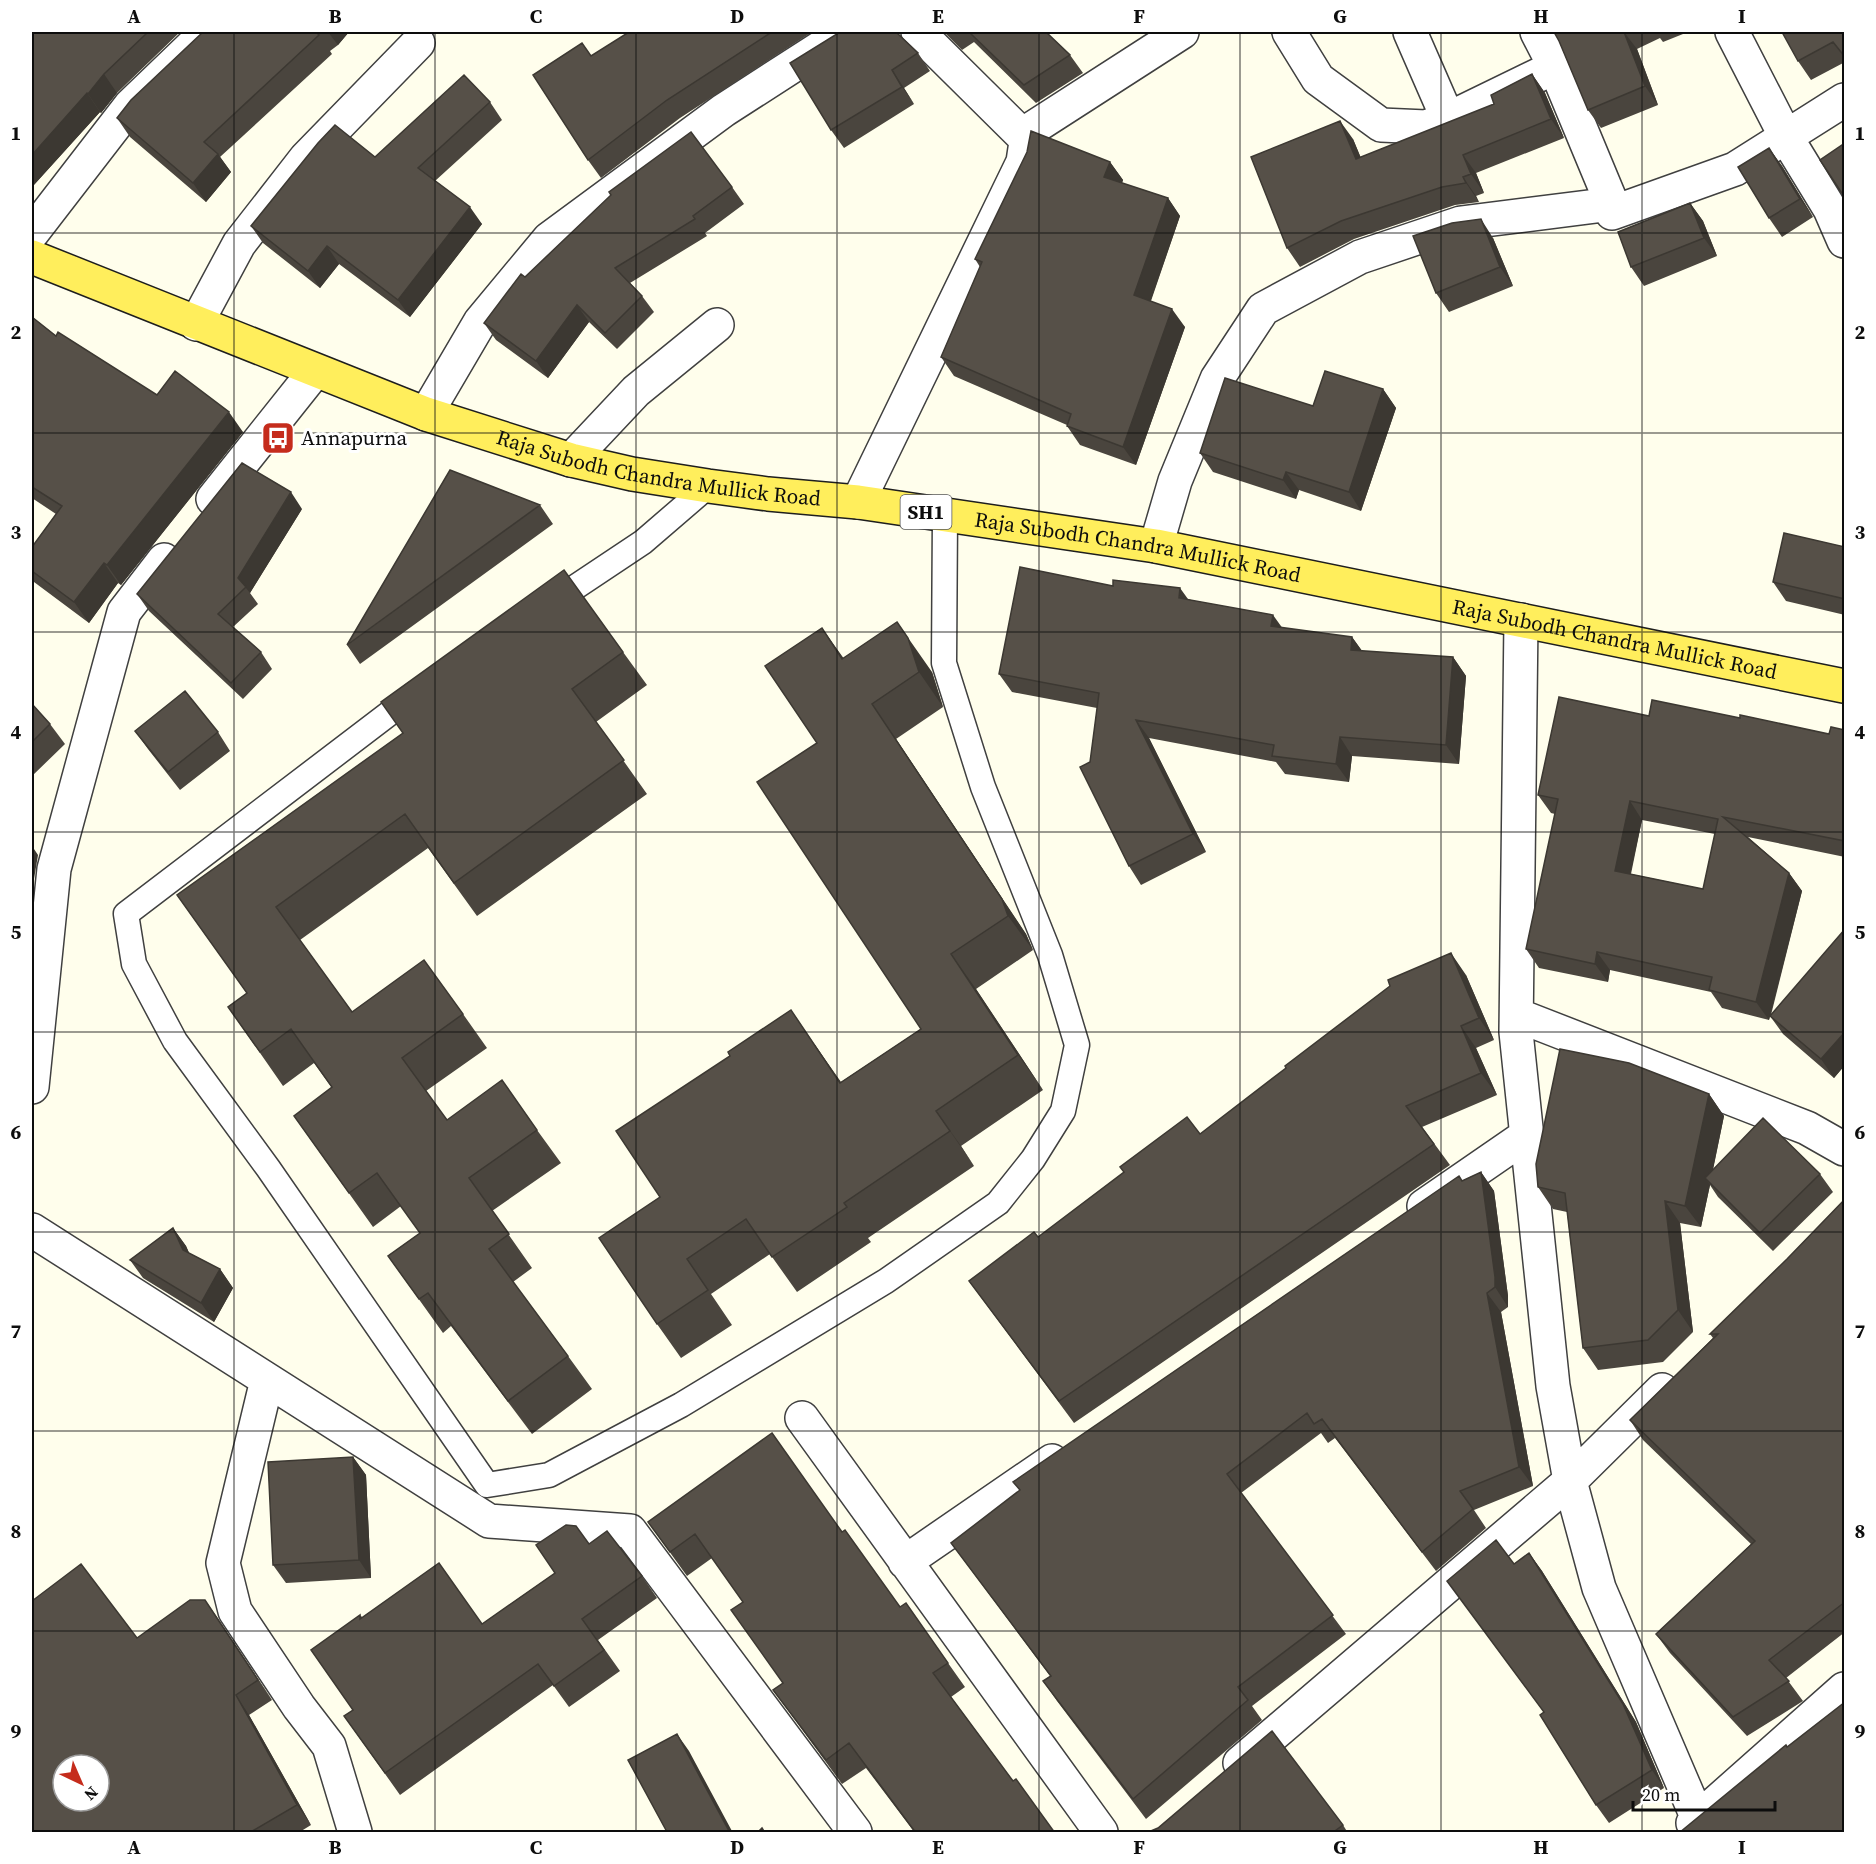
<svg xmlns="http://www.w3.org/2000/svg" width="1876" height="1864" font-family="'Source Serif 4',serif">
  <rect width="100%" height="100%" fill="#fffeec"/>
  <g fill="none" stroke-linecap="round" stroke-linejoin="round">
    <defs>
      <path id="lane" d="M550,604L643,542L708,486
        M416,693L126,914L134,964L175,1041L268,1168L487,1485L549,1475L681,1405L886,1281L998,1203L1033,1159L1063,1111L1077,1045L1050,955L983,787L944,663L945,515"/>
      <path id="street" d="M1289,32L1318,79L1381,125L1426,127L1448,119L1555,67
        M1410,32L1448,119
        M1537,32L1555,67L1612,204
        M1732,32L1786,137L1830,209L1844,241
        M1022,135L1182,32
        M32,233L130,106L207,32
        M196,324L239,244L306,158L418,43
        M426,414L480,322L549,239L724,110L845,32
        M571,460L636,391L717,325
        M213,499L315,371
        M858,502L1023,162L1026,142L1022,135L918,32
        M1156,546L1175,481L1217,379L1263,309L1360,257L1461,223L1612,204V213L1735,169L1844,100
        M1521,620L1516,1032L1553,1386L1570,1481L1599,1588L1698,1819
        M1517,1015L1807,1128L1844,1149
        M32,1087L54,869L124,612L164,560
        M1424,1206L1527,1135
        M32,1230L489,1521L630,1531L855,1832
        M267,1380L223,1563L235,1611L299,1707L329,1746L355,1832
        M802,1418L1101,1832
        M905,1562L1052,1461
        M1240,1763L1570,1481L1662,1390
        M1693,1823L1844,1689"/>
      <g id="primary">
        <path id="s1" d="M32,257L426,414L571,460L632,474L708,486L768,494L858,502L1156,546L1844,686"/>
      </g>
    </defs>
    <use href="#lane" stroke="#404040" stroke-width="27"/>
    <use href="#street" stroke="#404040" stroke-width="36"/>
    <use href="#primary" stroke="#1e1e1e" stroke-width="36"/>
    <use href="#lane" stroke="#fff" stroke-width="24"/>
    <use href="#street" stroke="#fff" stroke-width="33"/>
    <use href="#primary" stroke="#ffee5c" stroke-width="33"/>
  </g>
  <path fill="#4a453e" fill-rule="evenodd" d="M32,32H180L117,93L101,113L100,112L33,186H32Z
    M203,32H349L338,45L330,51L332,54L220,157L231,172L206,202L130,137L117,118Z
    M629,32H812L680,118L601,178L588,160L591,56Z
    M944,32H1046L1070,55L1083,73L1036,103L974,42L962,50Z
    M1554,32H1688L1663,42L1660,38L1637,49L1658,105L1601,128L1588,110L1559,41Z
    M1845,32V62L1811,80L1798,61Z
    M900,35L918,53L930,71L904,88L914,104L844,148L831,130Z
    M1532,74L1545,93L1564,138L1476,173L1484,193L1476,196L1479,202L1455,205L1354,239L1300,267L1287,248L1353,139L1361,158L1494,104Z
    M490,102L502,120L435,181L482,224L410,317L339,264L320,288L263,243L251,226L375,157Z
    M1769,148L1782,166L1813,217L1782,237L1769,218Z
    M1110,162L1123,180L1122,183L1168,198L1180,216L1151,301L1185,327L1136,465L1080,445L1067,426V425L954,376L941,357L980,267L975,259Z
    M732,187L744,204L705,233L707,236L630,283L642,296L654,312L617,349L589,322L548,378L496,340L484,323L525,277Z
    M1690,203L1703,221L1717,256L1644,286L1631,267Z
    M1493,238L1513,286L1449,312L1436,293Z
    M32,317L56,336L157,395L243,432L121,585L118,583L89,623L34,582L32,578V547L56,514L32,498Z
    M1383,389L1396,408L1361,511L1299,490L1296,499L1213,472L1200,453Z
    M540,505L553,524L360,664L347,645Z
    M302,509L250,593L258,604L233,627L261,652L272,669L243,699L149,611L137,594Z
    M1845,547V615L1786,601L1773,582Z
    M1188,599L1282,628L1352,637L1362,651L1453,657L1466,676L1459,764L1352,756L1349,782L1285,774L1276,762L1149,738L1206,852L1141,885L1129,866L1090,762L1097,708L1012,692L999,674Z
    M822,628L843,659L932,672L943,707L896,739L1026,934L1033,950L976,989L1043,1090L961,1146L974,1166L868,1238L871,1242L797,1292L770,1254L711,1294L732,1325L681,1358L657,1324L660,1197L815,1045L841,1082L921,1029L817,743Z
    M623,652L647,685L596,722L647,794L477,916L428,848L300,940L352,1012L463,1014L487,1048L426,1091L447,1120L537,1130L561,1163L492,1211L532,1268L513,1282L568,1356L592,1389L532,1434L451,1326L443,1333L388,1256L420,1233L401,1206L373,1227L294,1116L332,1088L314,1063L283,1086L228,1007L247,993L177,895Z
    M32,704L50,724L65,744L32,776Z
    M1649,716L1740,718L1829,734L1845,730V857L1748,837L1789,873L1802,891L1771,1015L1845,929V1065L1834,1078L1783,1034L1770,1016L1769,1020L1722,1008L1711,992L1610,970L1608,982L1539,968L1526,949L1555,814L1551,813L1538,795ZM1642,820L1715,834L1703,889L1631,874Z
    M135,731L218,732L230,751L180,790L148,749Z
    M1466,975L1494,1040L1476,1048L1497,1095L1422,1127L1450,1165L1074,1423L969,1281L1200,1134Z
    M1709,1094L1724,1116L1713,1170L1820,1174L1833,1192L1773,1251L1718,1197L1710,1185L1701,1227L1680,1223L1693,1332L1663,1362L1598,1370L1583,1348L1567,1212L1553,1209L1538,1187Z
    M1481,1172L1494,1191L1508,1296V1307L1501,1312L1533,1486L1474,1510L1486,1528L1436,1571L1335,1438L1328,1443L1321,1433L1241,1493L1346,1634L1252,1706L1262,1720L1146,1819L1057,1701L1043,1681L1050,1676L951,1543L1462,1181Z
    M1845,1199V1632L1786,1678L1803,1701L1747,1736L1670,1653L1656,1634L1751,1544L1643,1440L1630,1420L1713,1338L1710,1334L1787,1259Z
    M173,1228L186,1246L189,1253L220,1269L233,1288L214,1322L143,1278L130,1260Z
    M353,1457L366,1475L371,1578L286,1583L273,1565Z
    M648,1522L842,1532L900,1607L948,1663L965,1687L951,1697L1013,1781L1055,1833H915L866,1768L842,1784L773,1690L783,1683L743,1602L712,1558L687,1576Z
    M589,1544L642,1576L657,1598L598,1640L620,1671L569,1707L553,1685L400,1795L344,1716L353,1710L360,1615L362,1617L482,1624L555,1573Z
    M1529,1553L1542,1571L1636,1722L1664,1788L1609,1823L1596,1805L1544,1712L1447,1581L1514,1564Z
    M205,1600L272,1700L249,1715L311,1825L298,1833H32L137,1638Z
    M1343,1825L1348,1833L1146,1832Z"/>
  <path fill="#3c3832" d="M328,32H349L338,45Z
    M1624,32L1637,49L1658,105L1645,86Z
    M892,70L904,88L914,104L902,87Z
    M104,74L117,93L101,113L88,94Z
    M1532,74L1545,93L1564,138L1551,119Z
    M87,93L100,112L33,186L32,184V155Z
    M1340,121L1353,139L1369,178L1356,159Z
    M1769,148L1782,166L1813,217L1800,199Z
    M218,154L231,172L206,202L193,183Z
    M1463,155L1476,173L1484,193L1471,174Z
    M1110,162L1123,180L1117,195L1104,177Z
    M1463,177L1476,196L1479,202L1466,183Z
    M1168,198L1180,216L1146,314L1134,295Z
    M1690,203L1703,221L1717,256L1704,238Z
    M470,207L482,224L410,317L398,300Z
    M1481,219L1493,238L1513,286L1500,267Z
    M327,246L339,264L320,288L308,271Z
    M577,305L589,322L548,378L536,361Z
    M1172,309L1185,327L1136,465L1123,447Z
    M1383,389L1396,408L1361,511L1349,492Z
    M229,412L243,432L121,585L107,565Z
    M1286,472L1299,490L1296,499L1283,480Z
    M291,492L302,509L250,593L238,578Z
    M104,563L118,583L89,623L74,602Z
    M1180,588L1193,606L1179,598Z
    M1273,615L1286,633L1271,626Z
    M897,622L932,672L943,707L919,672Z
    M822,628L847,663L842,659Z
    M1352,637L1365,655L1351,650Z
    M1453,657L1466,676L1459,764L1446,745Z
    M872,704L896,739L1026,934L1033,950L1008,916Z
    M1136,720L1149,738L1206,852L1193,834Z
    M1340,737L1352,756L1349,782L1336,764Z
    M1630,801L1642,820L1627,889L1615,871Z
    M32,846L38,855L34,879L32,875Z
    M1789,873L1802,891L1769,1020L1756,1002Z
    M1597,952L1610,970L1608,982L1595,964Z
    M1451,953L1466,975L1494,1040L1479,1018Z
    M951,954L976,989L1043,1090L1018,1055Z
    M791,1010L815,1045L864,1117L840,1083Z
    M1461,1026L1476,1048L1497,1095L1481,1073Z
    M1845,1032V1065L1834,1078L1821,1059Z
    M1709,1094L1724,1116L1710,1183L1705,1178L1710,1185L1701,1227L1685,1206Z
    M936,1111L961,1146L974,1166L950,1131Z
    M1481,1172L1494,1191L1508,1296V1307L1495,1287Z
    M1665,1201L1680,1223L1693,1332L1678,1310Z
    M173,1228L186,1246L196,1268L183,1250Z
    M220,1269L233,1288L214,1322L201,1303Z
    M1487,1293L1501,1312L1533,1486L1519,1467Z
    M353,1457L366,1475L371,1578L359,1560Z
    M1529,1553L1542,1571L1636,1722L1664,1788L1652,1770Z
    M205,1600L219,1620L272,1700L258,1680Z
    M236,1695L249,1715L311,1825L297,1805Z
    M677,1734L689,1751L733,1833H730Z"/>
  <path fill="#565048" stroke="#3c3832" stroke-width="1.5" fill-rule="evenodd" d="M32,32H148L104,74L88,94L87,93L32,155Z
    M203,32H319L317,33L319,35L204,142L218,154L193,183L117,118L131,100Z
    M629,32H772L667,100L588,160L533,75L582,43L591,56Z
    M840,32H896L918,53L892,70L902,87L831,130L790,63Z
    M969,32H1046L1070,55L1024,85Z
    M1554,32H1624L1645,86L1588,110L1559,41Z
    M1782,32H1845V57L1833,42L1798,61Z
    M1532,74L1551,119L1463,155L1471,174L1463,177L1466,183L1442,187L1341,221L1287,248L1251,157L1340,121L1356,159L1494,104L1491,95Z
    M464,75L490,102L418,168L470,207L398,300L327,246L308,271L251,226L318,143L335,125L375,157Z
    M1031,131L1110,162L1104,177L1168,198L1134,295L1172,309L1123,447L1067,426L1071,414L941,357L982,262L975,259L1027,152Z
    M691,132L732,187L693,216L695,219L615,268L642,296L605,333L577,305L536,361L484,323L521,274L525,277L611,195L609,192Z
    M1845,143V198L1820,160Z
    M1769,148L1800,199L1769,218L1738,167Z
    M1690,203L1704,238L1631,267L1618,232Z
    M1481,219L1500,267L1436,293L1413,236L1452,223Z
    M32,317L56,336L58,332L157,395L175,371L229,412L107,565L104,563L74,602L32,571V547L62,506L32,487Z
    M1325,371L1383,389L1349,492L1286,472L1283,480L1200,453L1225,378L1313,406Z
    M242,463L291,492L238,578L246,587L218,614L261,652L231,683L137,594Z
    M450,470L540,505L347,645Z
    M1784,533L1845,547V599L1773,582Z
    M1020,567L1113,586V580L1180,588L1179,598L1273,615L1271,626L1352,637L1351,650L1453,657L1446,745L1340,737L1336,764L1272,756L1274,745L1136,720L1193,834L1129,866L1080,767L1090,762L1099,693L999,674Z
    M564,570L623,652L572,689L624,760L454,883L405,814L276,907L352,1012L424,960L463,1014L402,1058L447,1120L502,1080L537,1130L469,1178L509,1234L489,1249L568,1356L508,1401L428,1293L419,1299L388,1256L420,1233L377,1173L349,1193L294,1116L332,1087L291,1029L260,1052L228,1007L247,993L177,895L403,733L381,702Z
    M897,622L908,638L919,672L872,704L1002,899L1008,916L951,954L1018,1055L936,1111L950,1131L844,1203L847,1207L772,1257L746,1219L687,1259L708,1290L657,1324L599,1238L660,1197L616,1131L730,1056L728,1052L791,1010L840,1083L921,1029L757,782L817,743L765,666L822,628L842,659Z
    M185,691L218,732L168,772L135,731Z
    M1559,697L1649,716L1652,700L1740,718V715L1829,734L1831,727L1845,730V841L1723,817L1789,873L1756,1002L1709,990L1712,977L1597,952L1595,964L1526,949L1558,799L1538,795ZM1630,801L1718,819L1703,889L1615,871Z
    M32,704L50,724L32,742Z
    M1845,929V1032L1821,1059L1770,1016Z
    M1451,953L1479,1018L1461,1026L1481,1073L1406,1106L1434,1144L1059,1401L969,1281L1034,1232L1038,1237L1124,1172L1120,1167L1187,1117L1200,1134L1286,1068L1285,1066L1390,986L1388,980Z
    M1560,1049L1629,1063L1709,1094L1685,1206L1665,1201L1678,1310L1648,1340L1583,1348L1565,1193L1538,1187L1536,1164Z
    M1763,1118L1820,1174L1760,1233L1705,1178Z
    M1481,1172L1495,1277V1287L1487,1293L1519,1467L1460,1491L1473,1509L1422,1552L1322,1419L1314,1424L1307,1413L1227,1474L1333,1615L1238,1687L1248,1700L1133,1799L1043,1681L1051,1676L951,1543L1020,1490L1013,1482L1459,1176L1462,1181Z
    M1845,1199V1602L1769,1660L1789,1681L1733,1717L1656,1634L1755,1541L1630,1420L1718,1334H1710L1787,1259Z
    M173,1228L183,1250L220,1269L201,1303L130,1260Z
    M772,1433L842,1532L845,1530L900,1607L906,1603L948,1663L933,1673L1013,1781L1016,1779L1055,1833H916L849,1743L826,1760L773,1690L783,1683L731,1610L743,1602L695,1534L670,1552L648,1522Z
    M353,1457L359,1560L273,1565L268,1462Z
    M566,1525L576,1526L589,1544L607,1531L642,1576L582,1619L604,1650L554,1686L538,1664L385,1773L344,1716L353,1710L311,1650L360,1615V1619L439,1563L482,1624L555,1573L536,1545Z
    M1496,1540L1514,1564L1529,1553L1623,1704L1652,1770L1596,1805L1540,1715L1544,1712L1447,1581Z
    M81,1564L137,1638L190,1600H205L258,1680L236,1695L297,1805L249,1833H32V1601ZM63,1765H99V1801H63Z
    M1845,1702V1833H1679L1786,1745L1787,1747Z
    M1272,1731L1343,1825L1332,1833H1146L1158,1828Z
    M677,1734L730,1833H666L667,1832L628,1760Z
    M762,1828L765,1833H757Z"/>
  <path fill="none" stroke="#0d0d0d" stroke-width="1.5" stroke-opacity="0.55" d="M234,32V1832M435,32V1832M636,32V1832M837,32V1832M1039,32V1832M1240,32V1832M1441,32V1832M1642,32V1832M32,233H1844M32,433H1844M32,632H1844M32,832H1844M32,1032H1844M32,1232H1844M32,1431H1844M32,1631H1844"/>
  <defs>
    <symbol id="bus-square" viewBox="-11 -11 22 22"><rect x="-9" y="-9" width="18" height="18" rx="4" fill="#c52c1c" stroke="#fff"/><path d="M-5-6H5V4H4V6H2V4H-2V6H-4V4H-5ZM-3.5-4V0h7V-4ZM-3.5 1.2v1.5H-2V1.2ZM2 1.2v1.5H3.5V1.2Z" fill="#fff"/></symbol>
  </defs>
  <g fill-rule="evenodd">
    <use href="#bus-square" x="259" y="419" width="38" height="38"/>
  </g>
  <g text-anchor="middle" stroke-width="6" stroke-linejoin="round" paint-order="stroke">
    <rect fill="#fff" stroke="#565656" stroke-width="1.5" x="900.5" y="495" width="51" height="34" rx="4.5"/>
    <g font-size="20" font-weight="bold" fill="#0d0d0d">
      <text x="926" y="519">SH1</text>
    </g>
    <g font-size="21" fill="#0d0d0d" stroke="#fff" text-anchor="start">
      <text x="301" y="445">Annapurna</text>
    </g>
    <g font-size="21" fill="#0d0d0d" stroke="#fff">
      <text dy="7" stroke="none"><textPath href="#s1" startOffset="664">Raja Subodh Chandra Mullick Road</textPath></text>
      <text dy="7" stroke="none"><textPath href="#s1" startOffset="1150">Raja Subodh Chandra Mullick Road</textPath></text>
      <text dy="7" stroke="none"><textPath href="#s1" startOffset="1636">Raja Subodh Chandra Mullick Road</textPath></text>
    </g>
  </g>
  <rect width="1876" height="1864" fill="none" stroke="#ffffff" stroke-width="66"/>
  <g transform="translate(81 1783) rotate(136)"><circle r="28" fill="#ffffff" stroke="#9e9e9e" stroke-width="1.5"/>
  <path d="M0-4.5L10 22L0 15L-10 22Z" fill="#c52c1c"/>
  <text y="-9" font-size="16" font-weight="bold" text-anchor="middle" fill="#0d0d0d">N</text>
  </g>
  <path d="M1633 1801v9h142v-9" fill="none" stroke="#0d0d0d" stroke-width="3"/>
  <text x="1642" y="1801" font-size="18" fill="#0d0d0d" stroke="#ffffff" stroke-width="4.5" paint-order="stroke">20 m</text>
  <rect x="33" y="33" width="1810" height="1798" fill="none" stroke="#0d0d0d" stroke-width="2"/>
  <g font-size="20" text-anchor="middle" font-weight="bold" fill="#0d0d0d">
    <text x="134" y="23">A</text>
    <text x="335" y="23">B</text>
    <text x="536" y="23">C</text>
    <text x="737" y="23">D</text>
    <text x="938" y="23">E</text>
    <text x="1139" y="23">F</text>
    <text x="1340" y="23">G</text>
    <text x="1541" y="23">H</text>
    <text x="1742" y="23">I</text>
    <text x="16" y="140">1</text>
    <text x="1860" y="140">1</text>
    <text x="16" y="339">2</text>
    <text x="1860" y="339">2</text>
    <text x="16" y="539">3</text>
    <text x="1860" y="539">3</text>
    <text x="16" y="739">4</text>
    <text x="1860" y="739">4</text>
    <text x="16" y="939">5</text>
    <text x="1860" y="939">5</text>
    <text x="16" y="1139">6</text>
    <text x="1860" y="1139">6</text>
    <text x="16" y="1338">7</text>
    <text x="1860" y="1338">7</text>
    <text x="16" y="1538">8</text>
    <text x="1860" y="1538">8</text>
    <text x="16" y="1738">9</text>
    <text x="1860" y="1738">9</text>
    <text x="134" y="1854">A</text>
    <text x="335" y="1854">B</text>
    <text x="536" y="1854">C</text>
    <text x="737" y="1854">D</text>
    <text x="938" y="1854">E</text>
    <text x="1139" y="1854">F</text>
    <text x="1340" y="1854">G</text>
    <text x="1541" y="1854">H</text>
    <text x="1742" y="1854">I</text>
  </g>
</svg>
